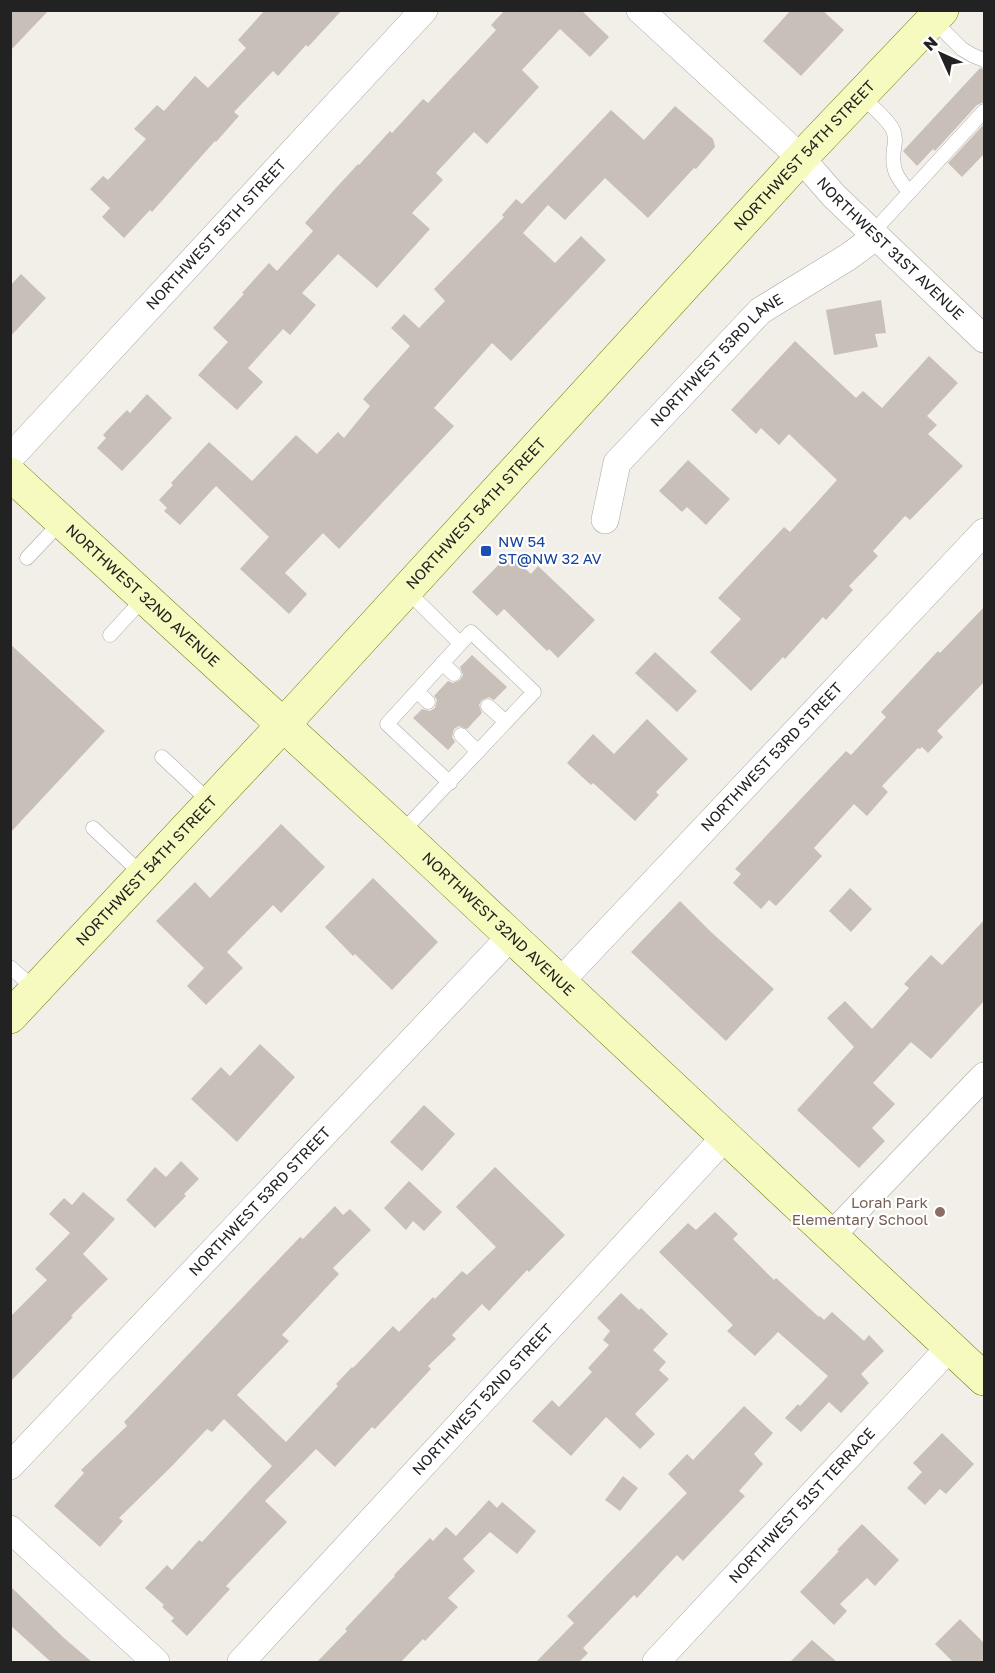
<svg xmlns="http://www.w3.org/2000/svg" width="995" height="1673" font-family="'Golos Text',sans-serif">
  <rect width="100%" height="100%" fill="#f2efe9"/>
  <path fill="#c7bfb8" d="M10,10H49L10,51Z
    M265,10H342L308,47L306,45L278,76L273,71L234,112L239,116L216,142L215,141L152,212L150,210L124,238L102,217L110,208L90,189L103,176L108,180L146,139L134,129L157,105L164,111L195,76L208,88L246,48L238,40Z
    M505,10H581L609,37L590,57L560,29L522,70L539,87L487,144L474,132L436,173L443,180L412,213L430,229L377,288L338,254L302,293L316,305L290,335L283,329L248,368L263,382L237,410L198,375L228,342L213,328L244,294L242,293L269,263L277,271L313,231L305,223L335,189L358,164L359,165L390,131L392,133L423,99L428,103L472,56L496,30L491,25Z
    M791,10H822L844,30L801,76L763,41Z
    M980,68L984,69V102L977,105L935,151L933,149L917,166L903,151Z
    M675,106L713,139L715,147L696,169L694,168L648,218L605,178L565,220L548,205L523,233L555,263L581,236L606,260L511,361L492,343L434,408L454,426L339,549L323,533L285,573L307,594L289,614L240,569L269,537L216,486L180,525L164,511L167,508L159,500L173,485L171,483L209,442L252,481L296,435L317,454L338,432L344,438L370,406L363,399L410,346L391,328L404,314L419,328L445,301L434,289L504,217L502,215L516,199L522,204L611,110L644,140Z
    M984,124V154L962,177L948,163Z
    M21,274L46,298L10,337V286Z
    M881,300L886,333L875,334L878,347L834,355L826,310Z
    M795,341L856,398L863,391L882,408L929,356L958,383L927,416L937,425L928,434L963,466L910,520L905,516L873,551L878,556L849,586L853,590L826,620L823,617L785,659L783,657L751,691L710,652L741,619L718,598L784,527L790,532L837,480L789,434L779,445L761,428L756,434L731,410Z
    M147,394L172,418L122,471L97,448L106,438L103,435L115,422L127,410L130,413Z
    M688,460L730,499L706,525L687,507L682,512L659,491Z
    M509,554L531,574L538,566L595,620L558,658L549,649L547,651L504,609L497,616L472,592Z
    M984,607V682L937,731L943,737L928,753L922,747L920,749L918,748L882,786L888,792L867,816L854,804L814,848L822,856L776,906L769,900L761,909L733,883L741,874L735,869L846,751L851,755L886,717L881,712L938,651L940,653Z
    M10,644L105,731L10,833Z
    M655,652L697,691L677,712L635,673Z
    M472,655L507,687L494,700L489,697L482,700L479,705L482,713L467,729L459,726L454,729L452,737L455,742L448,750L413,718L422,709L430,711L435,708L437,700L434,696L448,681L453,683L460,680L463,675L460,667Z
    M647,719L688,759L656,792L659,795L635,821L593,783L591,785L567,763L593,734L614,754Z
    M281,824L325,867L281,913L273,905L227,952L243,968L206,1005L187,986L204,968L156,921L195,882L210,898Z
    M373,878L438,942L392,990L355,954L353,956L325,927Z
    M850,888L872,909L851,932L829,911Z
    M680,901L711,932L774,989L726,1041L631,952Z
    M984,920V1001L931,1059L911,1042L873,1083L895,1104L872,1128L885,1141L859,1168L797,1110L854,1047L827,1018L845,1001L872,1029L909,988L904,984L931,955L942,965Z
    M260,1044L295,1077L237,1142L191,1099L221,1067L230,1076Z
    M424,1105L455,1134L422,1171L390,1142Z
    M181,1161L199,1179L184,1194L186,1196L155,1228L126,1200L155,1167L166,1177Z
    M495,1167L565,1235L529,1272L527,1270L489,1311L482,1304L452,1335L456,1339L428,1366L431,1369L375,1429L372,1427L335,1467L316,1449L265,1501L287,1522L226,1586L230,1589L187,1636L171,1621L174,1618L162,1607L164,1605L145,1588L167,1565L172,1570L199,1540L202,1542L272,1466L224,1419L212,1432L207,1429L172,1466L119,1518L123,1521L100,1547L54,1506L84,1473L81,1470L127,1426L124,1422L300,1237L303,1239L335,1206L343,1215L350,1209L371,1230L333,1268L339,1274L282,1335L289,1341L237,1395L286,1442L338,1386L336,1384L352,1367L353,1368L393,1326L399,1332L433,1297L435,1299L462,1271L467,1275L496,1247L456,1207Z
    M409,1181L442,1212L424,1231L413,1221L406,1230L384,1208Z
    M83,1192L115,1219L83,1254L108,1279L71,1316L73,1317L10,1382V1317L47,1280L35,1269L70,1233L49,1214L64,1198L72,1205Z
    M715,1212L738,1234L733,1239L774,1280L776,1278L819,1317L820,1316L824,1320L832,1312L864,1341L869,1335L884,1351L861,1374L869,1383L841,1413L829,1402L801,1432L785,1418L798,1404L800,1406L828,1376L778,1332L755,1356L727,1331L733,1325L659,1252L688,1223L696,1230Z
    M621,1293L639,1310L641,1308L668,1334L653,1350L666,1362L659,1370L669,1379L635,1414L655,1434L640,1449L606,1417L571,1456L532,1421L552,1400L559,1407L592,1372L588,1368L609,1345L603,1340L610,1331L597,1318Z
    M744,1406L773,1433L754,1454L763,1464L739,1491L745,1496L683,1561L677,1555L637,1598L634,1595L583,1648L588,1653L579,1662H536L574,1623L567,1616L687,1493L668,1474L687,1454L693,1460Z
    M942,1433L974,1464L946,1494L940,1489L925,1505L907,1488L922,1472L913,1463Z
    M623,1476L638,1488L620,1511L605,1500Z
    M489,1500L497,1508L502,1502L536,1531L517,1554L490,1532L463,1559L475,1571L448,1598L458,1607L425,1641L423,1639L401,1662H317L347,1631L345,1629L395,1576L394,1575L430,1538L433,1541L446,1527L456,1536Z
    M862,1524L899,1560L875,1586L867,1578L840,1604L847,1611L834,1625L800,1592L839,1551L837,1550Z
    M10,1586L64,1638L92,1662H51L10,1625Z
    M960,1619L984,1643V1662H953L935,1644Z
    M812,1640L837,1662H790Z"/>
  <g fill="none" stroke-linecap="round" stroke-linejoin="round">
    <defs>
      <path id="lane" d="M933,20L962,49L972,55L984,60
        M861,96C870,105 888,119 893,130C896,137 895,143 894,149C891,170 897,177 909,192
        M872,233L984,111
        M27,558L62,521
        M406,590L460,643
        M110,635L145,597
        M442,663L454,674
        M417,691L428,702
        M488,706L506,722
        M461,735L478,752
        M162,757L210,802
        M93,828L143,875
        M401,833L534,692L471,632L387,724L450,783
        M10,967L36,990"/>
      <g id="street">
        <path id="s1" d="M640,10L801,158L834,196L984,339"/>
        <path id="s2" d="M10,458L424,10"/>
        <path id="s3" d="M605,520L617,463L760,311L848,257L875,237"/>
        <path id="s4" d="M560,982L984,532"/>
        <path d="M831,1236L984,1076"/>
        <path id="s5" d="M10,1466L511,936"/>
        <path d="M10,1529L156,1662"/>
        <path id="s6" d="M241,1662L725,1137"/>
        <path id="s7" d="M656,1662L950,1347"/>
      </g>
      <g id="secondary">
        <path id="s8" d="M10,474L401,833L984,1379"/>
        <path id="s9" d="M10,1017L284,724L801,158L942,10"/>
      </g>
    </defs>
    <use href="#lane" stroke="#a9a9a9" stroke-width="15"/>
    <use href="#street" stroke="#a9a9a9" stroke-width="28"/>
    <use href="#secondary" stroke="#707d05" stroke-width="34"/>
    <use href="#lane" stroke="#fff" stroke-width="14"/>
    <use href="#street" stroke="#fff" stroke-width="27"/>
    <use href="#secondary" stroke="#f7fabf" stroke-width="33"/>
  </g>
  <rect fill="#1a4fb4" stroke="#fff" stroke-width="2" x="480" y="545" width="12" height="12" rx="3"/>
  <circle fill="#8d6e63" stroke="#fff" stroke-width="2" cx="940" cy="1212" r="6"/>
  <g text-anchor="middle" stroke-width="4.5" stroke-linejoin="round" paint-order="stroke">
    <g font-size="15" fill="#222" stroke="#fff">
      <text dy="5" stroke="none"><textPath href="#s9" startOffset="1172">NORTHWEST 54TH STREET</textPath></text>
      <text dy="5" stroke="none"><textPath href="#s2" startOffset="304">NORTHWEST 55TH STREET</textPath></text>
      <text dy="5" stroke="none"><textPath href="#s1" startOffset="346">NORTHWEST 31ST AVENUE</textPath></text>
      <text dy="5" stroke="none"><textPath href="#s3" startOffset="202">NORTHWEST 53RD LANE</textPath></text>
      <text dy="5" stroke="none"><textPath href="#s9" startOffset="686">NORTHWEST 54TH STREET</textPath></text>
      <text dy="5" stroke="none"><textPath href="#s8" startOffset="180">NORTHWEST 32ND AVENUE</textPath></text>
      <text dy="5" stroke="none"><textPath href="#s4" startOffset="309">NORTHWEST 53RD STREET</textPath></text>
      <text dy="5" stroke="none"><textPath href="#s9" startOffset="200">NORTHWEST 54TH STREET</textPath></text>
      <text dy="5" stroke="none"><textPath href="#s8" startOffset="664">NORTHWEST 32ND AVENUE</textPath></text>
      <text dy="5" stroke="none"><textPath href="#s5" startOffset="364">NORTHWEST 53RD STREET</textPath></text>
      <text dy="5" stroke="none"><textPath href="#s6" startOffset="357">NORTHWEST 52ND STREET</textPath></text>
      <text dy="5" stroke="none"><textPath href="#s7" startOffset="214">NORTHWEST 51ST TERRACE</textPath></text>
    </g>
    <g font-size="15" fill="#164399" stroke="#fff" text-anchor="start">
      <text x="498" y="547">NW 54<tspan x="498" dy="17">ST@NW 32 AV</tspan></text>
    </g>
    <g font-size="15" fill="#785e54" stroke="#fff" text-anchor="end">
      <text x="928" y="1208">Lorah Park<tspan x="928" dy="17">Elementary School</tspan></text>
    </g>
  </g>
  <rect width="995" height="1673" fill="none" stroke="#222222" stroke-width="24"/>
  <g transform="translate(941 54) rotate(315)" stroke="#ffffff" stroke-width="4.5" paint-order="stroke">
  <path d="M0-4.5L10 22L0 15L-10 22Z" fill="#222222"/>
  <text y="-9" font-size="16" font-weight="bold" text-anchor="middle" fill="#222222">N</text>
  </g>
</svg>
